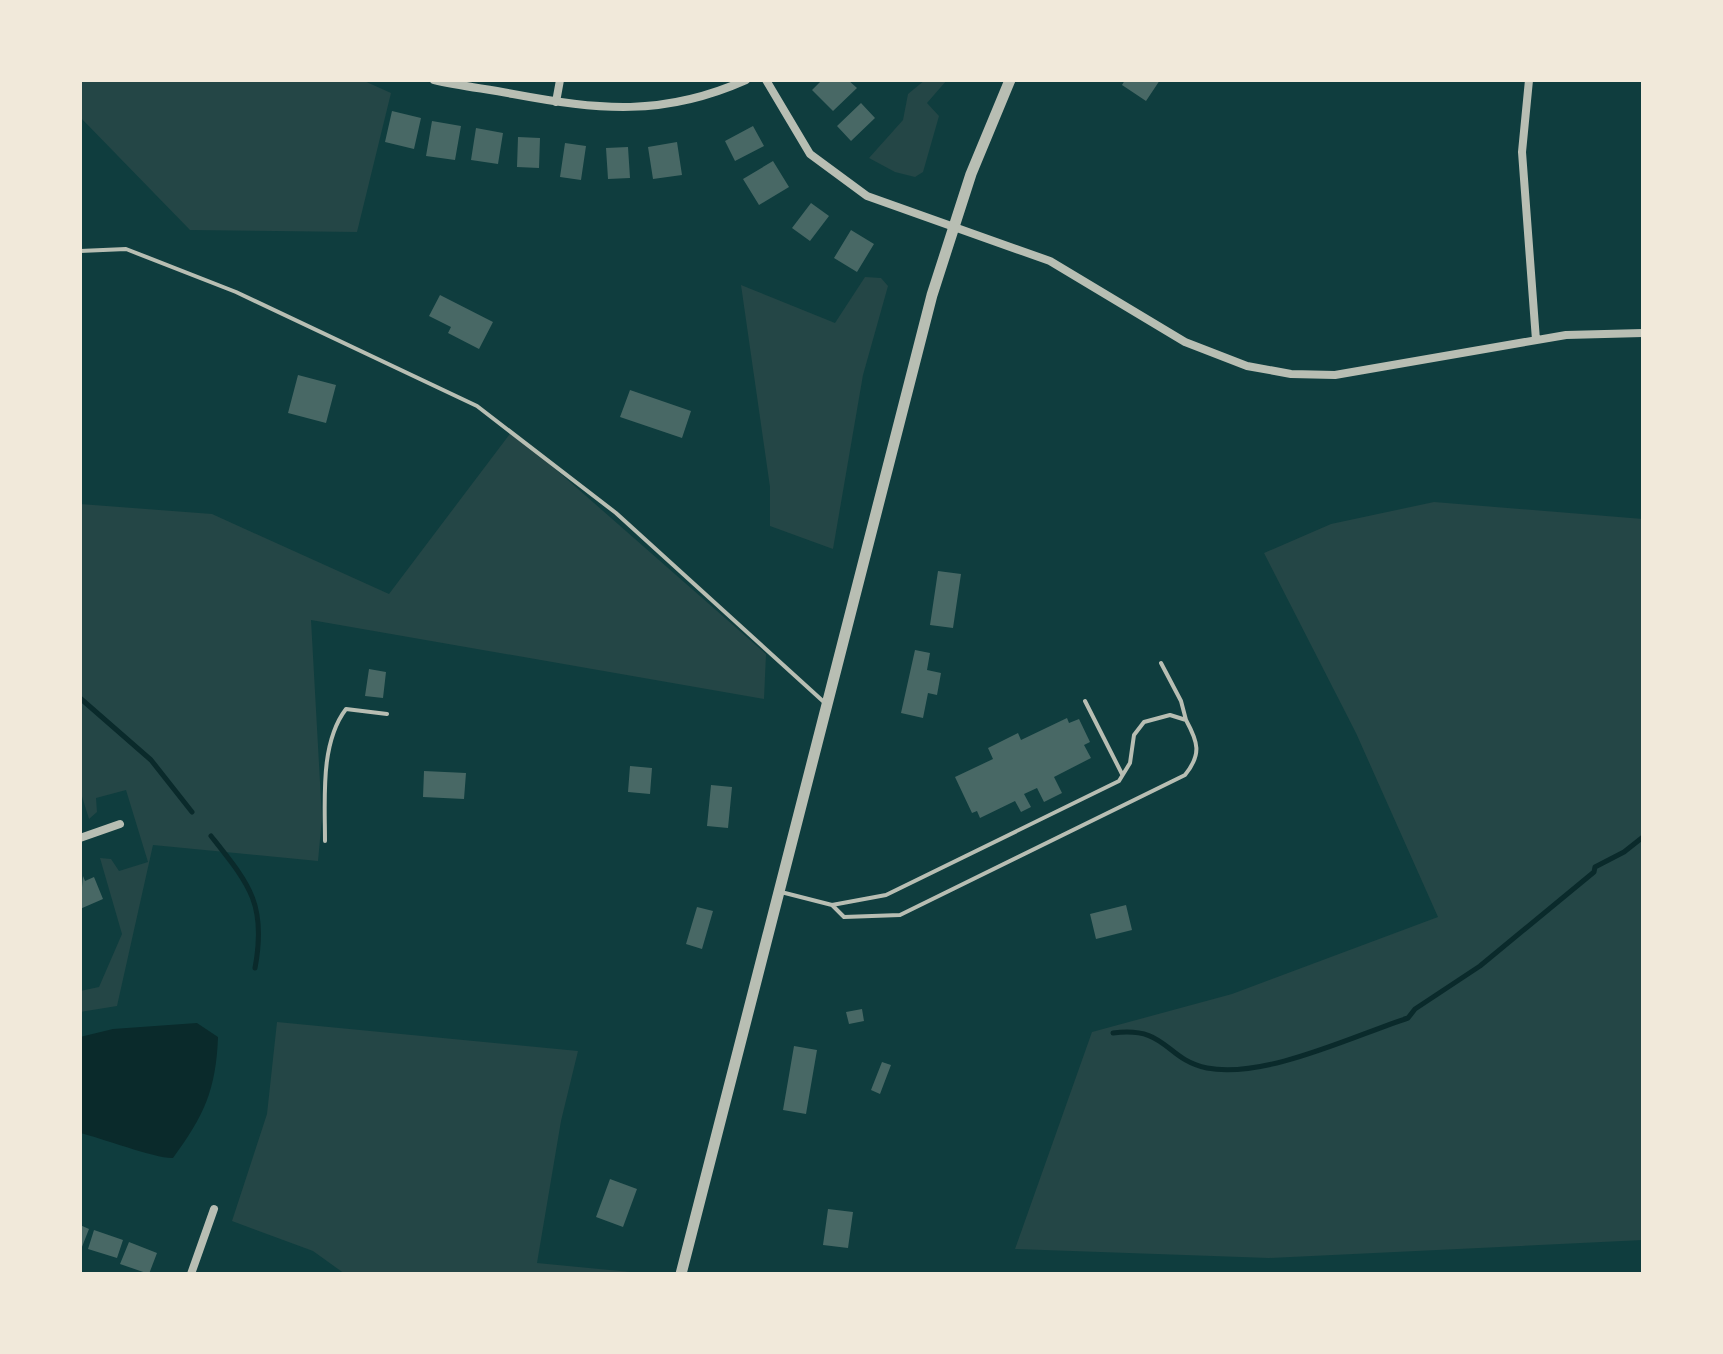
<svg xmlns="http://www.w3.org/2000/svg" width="1723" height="1354" font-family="'PT Sans',sans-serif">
  <rect width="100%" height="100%" fill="#0f3d3e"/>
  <path fill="#244646" d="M80,80H362L391,93L357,232L190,230L80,117Z
    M925,80H947L927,103L939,116L923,172L915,177L895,172L869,158L903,120L908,94Z
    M865,277L881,278L888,286L863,375L833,549L770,526V487L741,285L835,323Z
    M512,431L766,654L764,699L311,620L322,818L318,861L153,845L117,1006L80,1012V991L99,987L122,934L100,858L111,859L119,871L148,862L126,790L96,798L97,812L89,819L80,790V504L212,514L389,594Z
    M1434,502L1643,519V1240L1269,1258L1015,1249L1092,1032L1232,994L1438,917L1356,733L1264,553L1331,524Z
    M277,1022L578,1051L561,1121L537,1263L651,1274H345L313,1251L232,1221L267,1114Z"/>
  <path fill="#0a2a2b" d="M197,1023L218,1037C216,1090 204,1116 173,1158C157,1159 101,1138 80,1133V1037L113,1029Z"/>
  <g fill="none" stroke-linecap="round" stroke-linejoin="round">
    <path stroke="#0a2a2b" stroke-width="5" d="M80,698L151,760L192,812
      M211,836C249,884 267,904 255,968
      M1113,1033C1168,1026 1164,1059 1207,1068C1265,1079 1353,1036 1408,1018L1415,1009L1480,966L1594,872L1595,867L1624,852L1643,837"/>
  </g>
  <path fill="#486865" d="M822,80H848L857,88L833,111L812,90Z
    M1125,80H1160L1146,101L1122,85Z
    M861,103L875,118L851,141L837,126Z
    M392,111L421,118L414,149L385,142Z
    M432,121L461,126L455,160L426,156Z
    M753,126L764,146L735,161L725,141Z
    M476,128L503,133L498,164L471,160Z
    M518,137L540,138L539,168L517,167Z
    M677,142L682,175L653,179L648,147Z
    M565,143L586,146L581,180L560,177Z
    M628,147L630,178L608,179L606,148Z
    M773,161L789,187L759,205L743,179Z
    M811,203L829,216L810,241L792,228Z
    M851,230L874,244L857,272L834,258Z
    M440,295L493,322L479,349L448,333L451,327L429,316Z
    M298,375L336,385L326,423L288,413Z
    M630,390L691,411L682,438L620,417Z
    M938,571L961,574L953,628L930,625Z
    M915,650L930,653L927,670L941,673L937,695L928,693L923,718L901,713Z
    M369,669L386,672L383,698L365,696Z
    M1067,718L1069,723L1079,719L1090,742L1084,745L1091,758L1054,777L1062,793L1044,802L1037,788L1024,794L1031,807L1021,812L1015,801L980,818L977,811L972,813L955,777L993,759L988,748L1018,733L1021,740Z
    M630,766L652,768L650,794L628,792Z
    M424,771L466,773L464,799L423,797Z
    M711,785L732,787L728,828L707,826Z
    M83,876L85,881L94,877L103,899L80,909Z
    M1126,905L1132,930L1096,939L1090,914Z
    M697,907L713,911L702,949L686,944Z
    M862,1009L864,1021L849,1024L846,1012Z
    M794,1046L817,1050L806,1114L783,1110Z
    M882,1062L891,1065L880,1094L871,1090Z
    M610,1179L637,1189L623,1227L596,1217Z
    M828,1209L853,1212L848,1248L823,1245Z
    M80,1225L89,1229L80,1252Z
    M94,1230L123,1240L117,1258L88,1249Z
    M129,1242L157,1253L149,1274L120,1264Z"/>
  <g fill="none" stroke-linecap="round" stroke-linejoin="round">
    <path stroke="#b8beb3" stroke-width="4" d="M80,251L126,249L236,292L477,406L616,513L825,703
      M1161,663L1181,701L1186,720
      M1085,701L1122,774
      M325,841C325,799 320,743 346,709L387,714
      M781,892L832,905L886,895L1119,781L1130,763L1134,735L1144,722L1170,715L1186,720C1198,742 1202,754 1185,775L900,915L844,917L832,905"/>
    <path stroke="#b8beb3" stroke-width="8" d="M434,80C460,86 487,89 513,94C599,110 663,117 746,80
      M766,80L810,154L867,196L1050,261L1185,342L1247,366L1291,374L1335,375L1566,335L1643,333
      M1529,80L1522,152L1536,340
      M556,102L560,80
      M80,838L120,824
      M191,1274L214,1209"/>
    <path stroke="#b8beb3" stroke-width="11" d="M681,1274L932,295L971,174L1010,80"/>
  </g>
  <rect width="1723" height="1354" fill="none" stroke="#f1e9da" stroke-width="164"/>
</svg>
